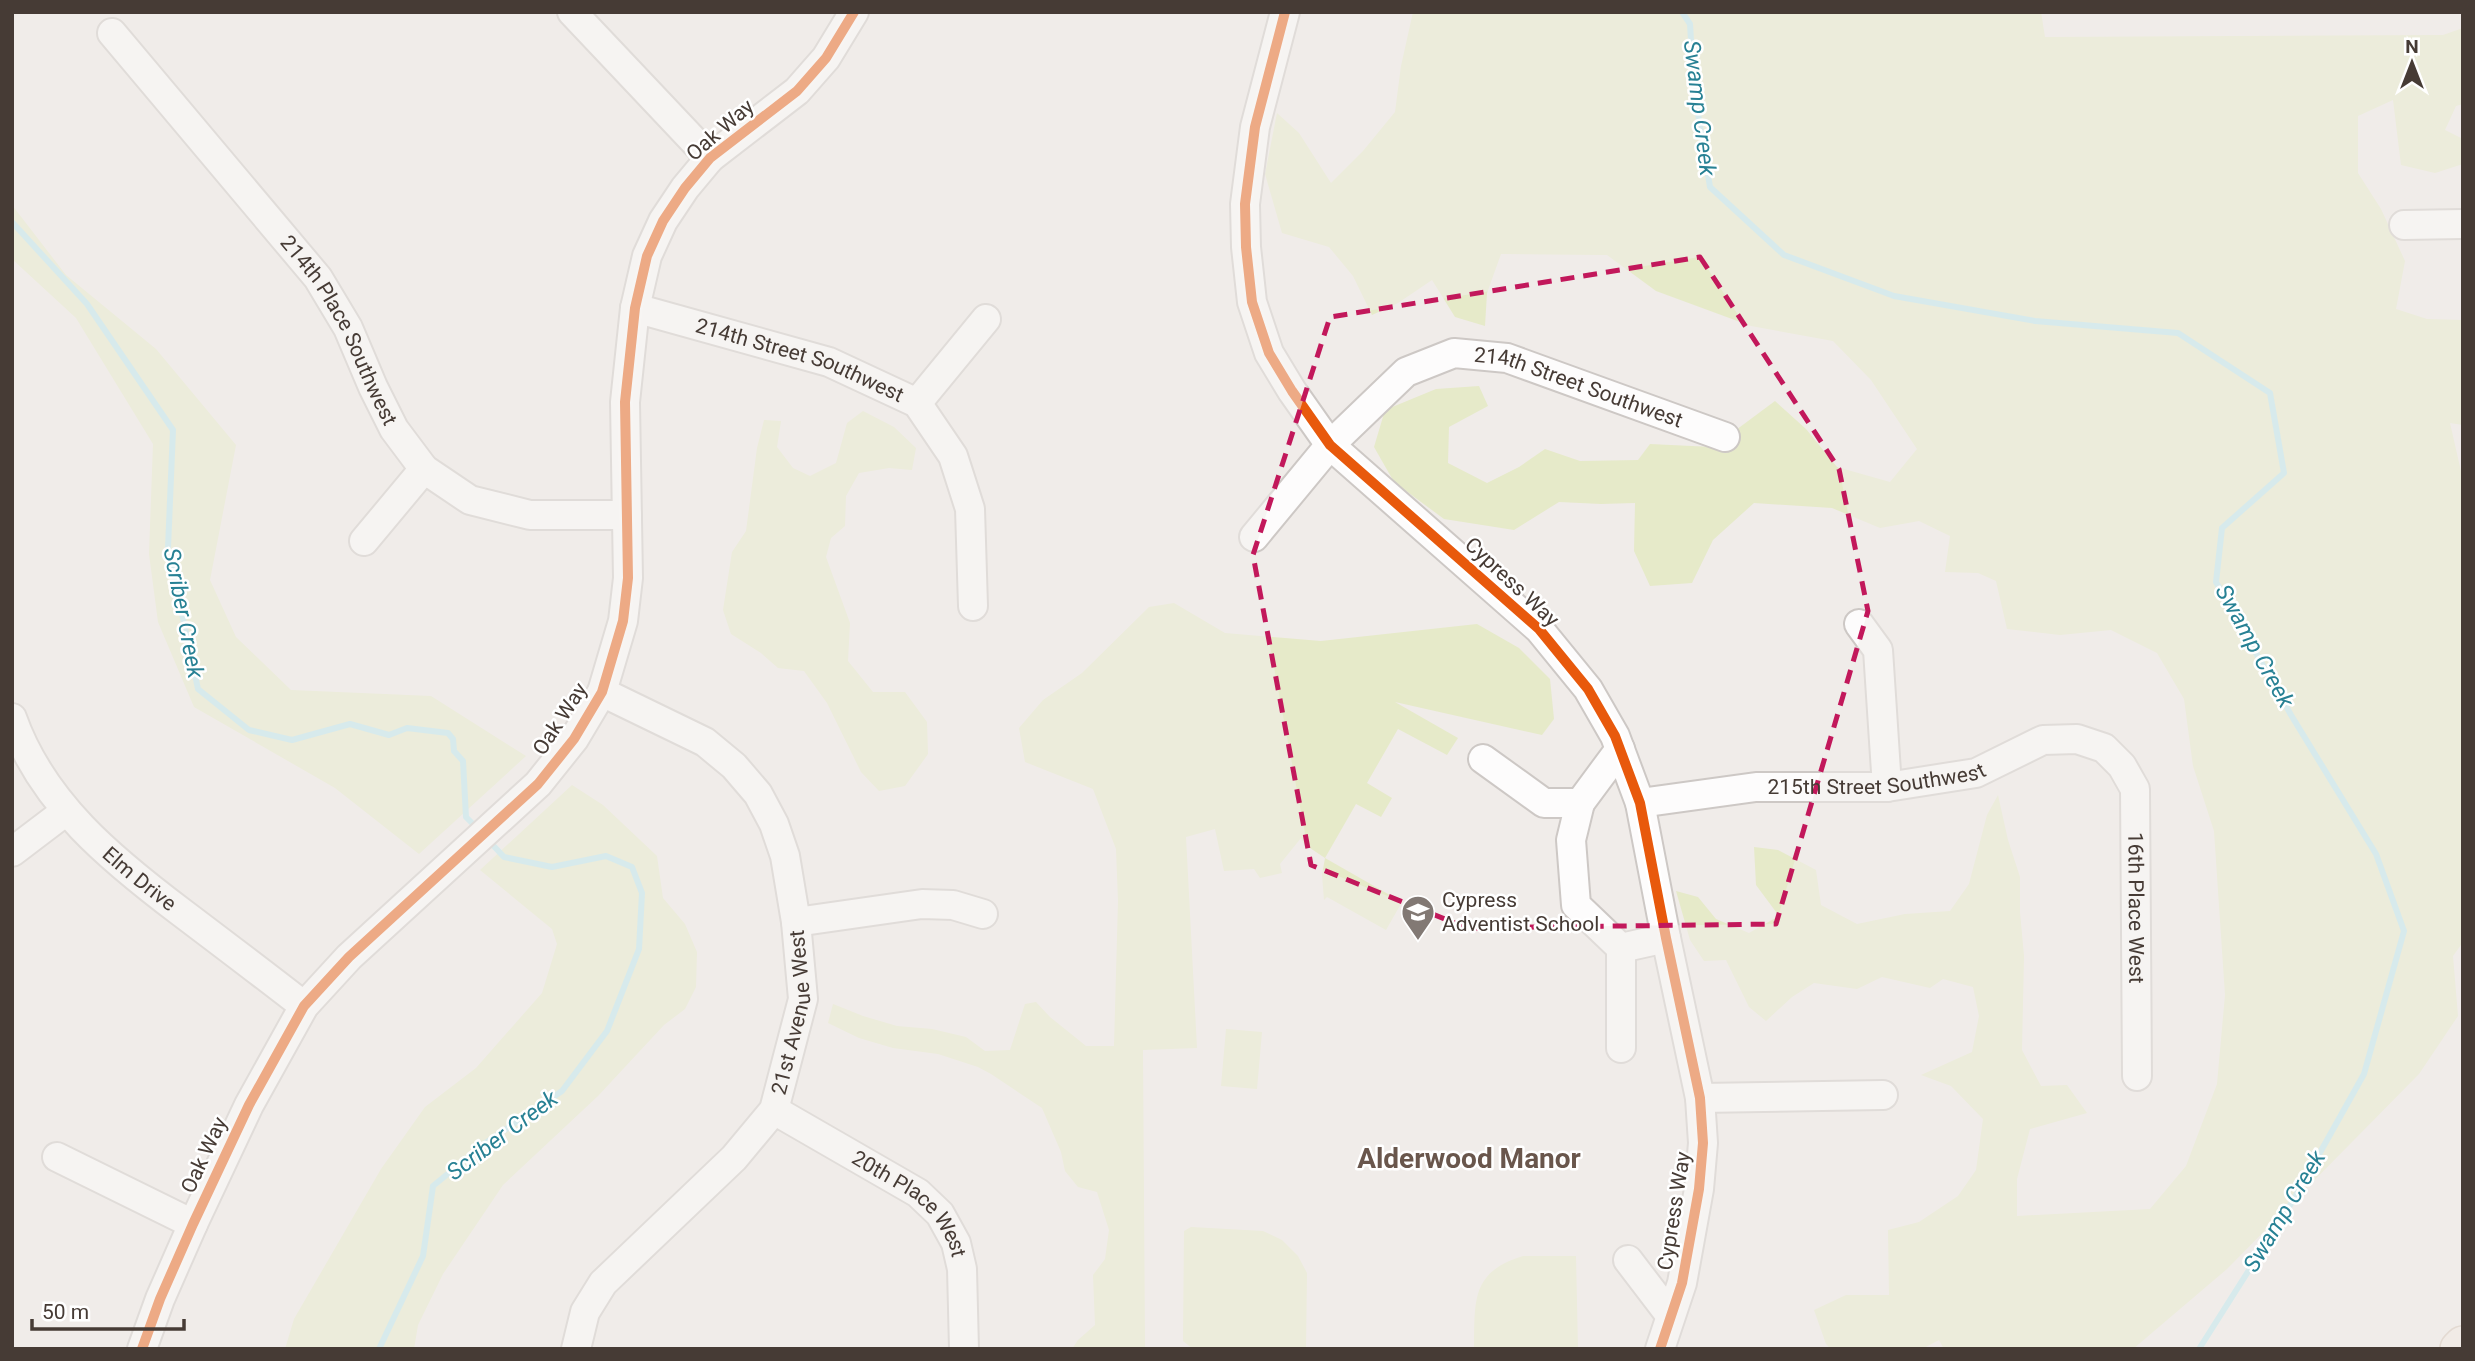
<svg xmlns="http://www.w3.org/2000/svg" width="2475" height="1361" font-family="Roboto,sans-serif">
  <rect width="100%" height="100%" fill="#f0ece9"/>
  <path fill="#e6eac9" d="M1413,12H2041L2045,37L2443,35L2463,28V104L2456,106L2445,130L2463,139V164L2435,173L2401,165L2393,100L2358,116V173L2381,209L2405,261L2396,309L2427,319L2463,320V425L2450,423L2463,480V942L2453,956L2458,1016L2419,1074L2227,1269L2133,1349H1944L1939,1340L1922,1349H1831L1826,1344L1814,1310L1846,1295H1889L1888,1230L1919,1222L1958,1196L1976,1170L1983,1119L1951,1086L1921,1075L1972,1052L1979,1016L1973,987L1943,979L1930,988L1882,977L1857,989L1814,983L1792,997L1766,1021L1749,1007L1726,960L1704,961L1690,940L1676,891L1698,897L1716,919L1749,933L1779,916L1756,885L1754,847L1778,850L1816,870L1821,905L1857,924L1905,914L1950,911L1969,884L1987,815L1998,795L2008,840L2020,877V912L2024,956L2022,1050L2041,1086L2067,1085L2087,1113L2030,1129L2017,1179V1216L2150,1209L2186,1166L2217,1084L2225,995L2214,831L2193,766L2184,699L2157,653L2111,630L2060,635L2007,629L1996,581L1978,573L1945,572L1950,536L1919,521L1880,528L1832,508L1754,503L1713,540L1692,583L1650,586L1634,551L1635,503L1601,504L1559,502L1514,530L1444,519L1394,482L1374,447L1385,410L1436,389L1479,386L1488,406L1449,427L1448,463L1487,483L1519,467L1545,449L1580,461L1638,460L1650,444L1713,447L1775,401L1806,429L1837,467L1890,482L1917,449L1871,380L1833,341L1751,326L1656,291L1607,255L1501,254L1487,293L1485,326L1455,317L1432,280L1398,303L1372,315L1353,276L1329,247L1282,233L1265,174L1277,113L1299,133L1331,183L1363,151L1395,112L1401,66Z
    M12,205L66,275L156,349L236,445L210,580L236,637L291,690L431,696L526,756L419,854L335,788L194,707L158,622L149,554L153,444L76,318L12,259Z
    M863,411L894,427L916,448L912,470L889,468L859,473L846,496L845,526L831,538L826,557L850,623L848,661L873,692H905L927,722L928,754L905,786L879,791L861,772L827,703L804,671L778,668L761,653L731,634L723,610L732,552L746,531L757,448L764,420L781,421L777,447L793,468L810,476L836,463L847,423Z
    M1174,603L1225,633L1321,641L1477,624L1519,648L1550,679L1554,719L1542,735L1395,702L1458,738L1447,755L1398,729L1367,783L1392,798L1381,817L1356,804L1325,858L1402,902L1386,930L1327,897L1324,900L1322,875L1325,858L1304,844L1301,838L1280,864L1282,873L1260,878L1254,869L1224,871L1215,829L1186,837L1197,1048L1143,1050L1145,1349H1072L1078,1340L1095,1325L1093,1275L1105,1259L1109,1230L1097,1192L1078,1187L1065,1171L1061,1152L1042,1108L991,1074L978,1067L938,1054L893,1048L859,1038L828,1023L833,1004L863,1016L897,1026L932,1029L966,1037L985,1051L1010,1050L1025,1004L1036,1002L1050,1017L1086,1046H1114L1118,901L1116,849L1093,789L1025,762L1019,728L1043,700L1082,673L1149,607Z
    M572,785L603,805L657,856L663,898L685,924L697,952L696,987L685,1009L664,1025L598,1096L503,1185L443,1274L418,1325L414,1349H285L294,1319L381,1169L425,1107L476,1068L542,993L557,944L552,929L480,870Z
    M1226,1029L1262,1032L1257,1089L1221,1086Z
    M1191,1227L1263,1231L1282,1240L1298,1256L1307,1273L1306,1349H1193L1183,1341L1184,1231Z
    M1523,1256H1576L1578,1349H1474C1475,1302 1470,1272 1523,1256Z"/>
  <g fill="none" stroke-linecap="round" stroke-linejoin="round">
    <path stroke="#b9e7ef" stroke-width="6" d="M1682,12L1690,24L1694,89L1710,187L1784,255L1894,296L2035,321L2178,333L2270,393L2284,473L2222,528L2216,582L2291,715L2376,854L2404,931L2364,1074L2294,1199L2199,1349
      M12,222L87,304L173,430L168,548L198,689L249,730L292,740L350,724L389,735L407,728L448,733L453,739L454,751L463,761L466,817L479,830
      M379,1349L423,1256L433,1186L484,1144L562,1091L607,1031L639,949L642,893L632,867L606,856L552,867L504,857L489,841"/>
    <defs>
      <g id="minor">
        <path d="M572,12L710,158"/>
        <path d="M1285,12L1255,127L1245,204L1246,247L1252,302L1269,353L1292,391L1330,445L1539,629L1588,689L1615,736L1640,803L1666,938L1700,1098L1703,1143L1699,1189L1682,1283L1660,1349"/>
        <path id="s1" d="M112,33L318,278L348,328L373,387L394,429L424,469L470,500L530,515H627"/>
        <path d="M2404,225L2463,224"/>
        <path id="s2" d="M635,308L829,362L917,403L953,456L970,509L973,606"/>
        <path d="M917,403L986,319"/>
        <path id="s3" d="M1254,537L1330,445L1406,372L1454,353L1507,358L1725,437"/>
        <path d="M364,541L424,469"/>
        <path d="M1859,624L1878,650L1887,787"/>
        <path id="s4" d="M12,718C42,803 112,860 181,912C222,943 263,974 304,1006"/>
        <path d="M1483,759L1544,803H1580L1620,749"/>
        <path d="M1580,803L1571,840L1576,905L1621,948L1666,938"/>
        <path id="s5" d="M1640,803L1756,787H1887L1976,773L2043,740L2077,739L2104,748L2122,766L2135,789L2137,1076"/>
        <path d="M12,852L66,811"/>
        <path d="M796,922L922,904L953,905L983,914"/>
        <path d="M1621,948V1048"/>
        <path d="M1700,1098L1883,1095"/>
        <path id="s6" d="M774,1110L918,1193L940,1214L956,1243L962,1269L964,1349"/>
        <path d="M57,1157L193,1224"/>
        <path d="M1628,1260L1670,1315"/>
        <path d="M142,1349L160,1299L193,1224L249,1105L304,1006L349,957L538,784L574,739L602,692L623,621L628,578L625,402L635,308L647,256L663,221L685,188L710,158L797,91L826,58L854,12"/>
        <path id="s7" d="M576,1349L585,1312L603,1283L734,1158L774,1110L803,999L796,922L785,856L774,824L758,794L734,766L705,742L602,692"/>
      </g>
      <path id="major" d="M2459,1349L2463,1345"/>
    </defs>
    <use href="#minor" stroke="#cdc8c5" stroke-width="32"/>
    <use href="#major" stroke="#d3c3b6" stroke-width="40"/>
    <use href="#minor" stroke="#fdfcfc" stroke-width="28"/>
    <use href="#major" stroke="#f1e9e3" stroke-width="37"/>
    <defs>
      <path id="cycleway" d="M1285,12L1255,127L1245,204L1246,247L1252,302L1269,353L1292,391L1330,445L1539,629L1588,689L1615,736L1640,803L1666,938L1700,1098L1703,1143L1699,1189L1682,1283L1660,1349
        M142,1349L160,1299L193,1224L249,1105L304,1006L349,957L538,784L574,739L602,692L623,621L628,578L625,402L635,308L647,256L663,221L685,188L710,158L797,91L826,58L854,12"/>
    </defs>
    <use href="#cycleway" stroke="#fff" stroke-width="15"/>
    <use href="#cycleway" stroke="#e8590c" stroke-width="10"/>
  </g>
  <path d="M0 0H2475V1361H0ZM1700,257L1839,469L1868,611L1776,924L1467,928L1311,865L1253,555L1330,317Z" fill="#f0ece9" fill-opacity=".55" fill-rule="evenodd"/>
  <path fill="none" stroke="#c2185b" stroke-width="5" stroke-dasharray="14 9" stroke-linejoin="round" d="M1700,257L1839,469L1868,611L1776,924L1467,928L1311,865L1253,555L1330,317Z"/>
  <defs>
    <symbol id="school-pin" viewBox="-11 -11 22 30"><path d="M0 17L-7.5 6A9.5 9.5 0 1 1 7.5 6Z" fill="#827974" stroke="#fff"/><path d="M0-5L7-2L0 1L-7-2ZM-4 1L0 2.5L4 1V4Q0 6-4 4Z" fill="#fff"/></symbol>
  </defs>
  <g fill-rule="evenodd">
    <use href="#school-pin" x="1399" y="893" width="38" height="52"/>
  </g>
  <g text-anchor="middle" stroke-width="5" stroke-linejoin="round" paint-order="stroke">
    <g font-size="21" fill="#463b35" stroke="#fff">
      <text transform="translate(720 130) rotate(-41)" y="7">Oak Way</text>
      <text dy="7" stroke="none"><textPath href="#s1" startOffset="376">214th Place Southwest</textPath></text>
      <text dy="7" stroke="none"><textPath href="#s2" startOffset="173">214th Street Southwest</textPath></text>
      <text dy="7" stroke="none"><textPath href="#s3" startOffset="406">214th Street Southwest</textPath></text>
      <text transform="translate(1512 582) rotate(43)" y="7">Cypress Way</text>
      <text transform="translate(560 719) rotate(-57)" y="7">Oak Way</text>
      <text dy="7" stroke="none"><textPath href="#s5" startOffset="238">215th Street Southwest</textPath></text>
      <text dy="7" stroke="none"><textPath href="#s4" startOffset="208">Elm Drive</textPath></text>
      <text dy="7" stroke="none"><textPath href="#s5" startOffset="646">16th Place West</textPath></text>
      <text dy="7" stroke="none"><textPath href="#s7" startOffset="416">21st Avenue West</textPath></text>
      <text transform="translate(204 1155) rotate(-65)" y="7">Oak Way</text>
      <text dy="7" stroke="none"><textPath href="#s6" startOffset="168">20th Place West</textPath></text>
      <text transform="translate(1674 1211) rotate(-81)" y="7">Cypress Way</text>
    </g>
    <g font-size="21" fill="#463b35" stroke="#fff" text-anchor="start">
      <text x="1442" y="907">Cypress<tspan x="1442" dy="24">Adventist School</tspan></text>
    </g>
    <g font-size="23" font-style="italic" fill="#278194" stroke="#fff">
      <text transform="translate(1700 108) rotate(83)" y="8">Swamp Creek</text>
      <text transform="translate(184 613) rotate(79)" y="8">Scriber Creek</text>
      <text transform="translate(2255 646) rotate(61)" y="8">Swamp Creek</text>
      <text transform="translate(502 1135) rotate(-37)" y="8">Scriber Creek</text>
      <text transform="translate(2284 1211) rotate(-59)" y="8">Swamp Creek</text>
    </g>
    <g font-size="28" font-weight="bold" fill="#69564c" stroke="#fff">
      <text x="1469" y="1168">Alderwood Manor</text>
    </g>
  </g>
  <rect width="2475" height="1361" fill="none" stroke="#463b35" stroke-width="28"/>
  <g transform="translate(2412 63)" stroke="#ffffff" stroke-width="5" paint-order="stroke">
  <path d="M0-5L12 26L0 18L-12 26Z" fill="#463b35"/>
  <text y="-10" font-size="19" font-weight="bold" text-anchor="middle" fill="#463b35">N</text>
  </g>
  <path d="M32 1319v10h152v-10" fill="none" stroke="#463b35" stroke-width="3.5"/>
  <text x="42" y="1319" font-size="21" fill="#463b35" stroke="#ffffff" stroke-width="5" paint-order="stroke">50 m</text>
</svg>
